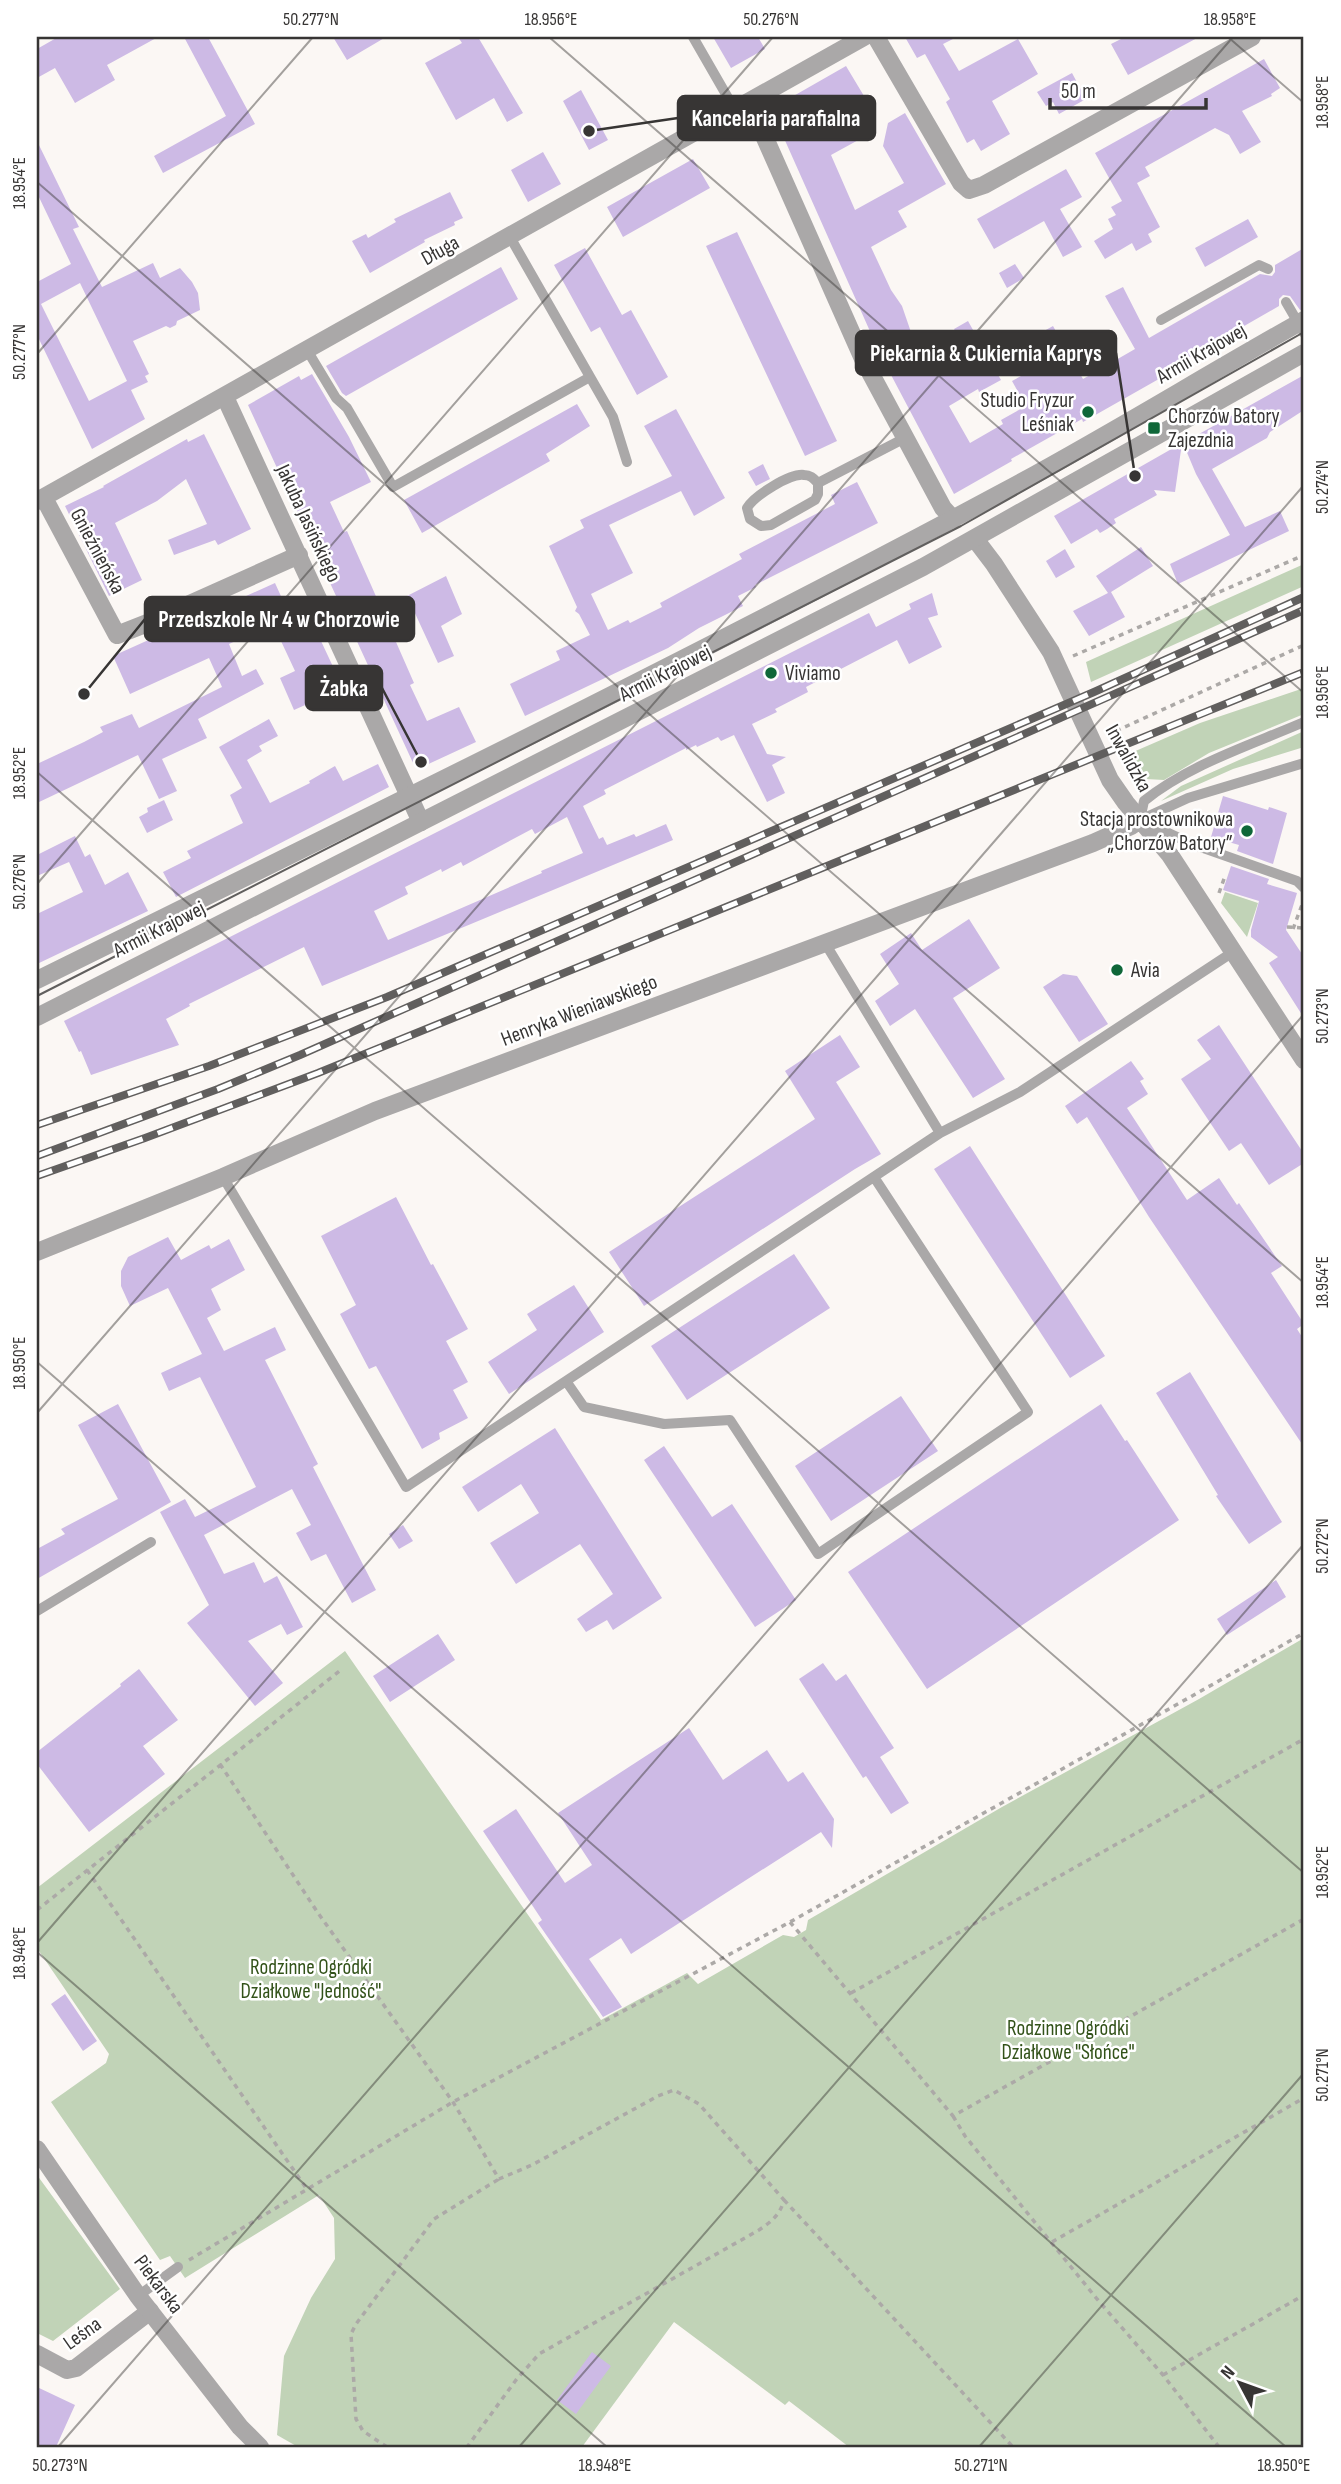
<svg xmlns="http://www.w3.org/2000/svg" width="1341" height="2484" font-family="'Sofia Sans Condensed',sans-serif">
  <rect width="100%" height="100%" fill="#fbf7f4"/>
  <path fill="#c1d3b7" d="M1304,564V586L1091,682L1086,662Z
    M1304,688V714L1209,753L1164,780L1146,779L1133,769L1124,756L1200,723Z
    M1304,731V747L1233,769L1161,801L1181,786Z
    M1225,892L1258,903L1247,937L1221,903Z
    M1304,1638V2447H849L789,2401L785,2405L674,2322L582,2447H298L277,2435L284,2356L311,2298L335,2259L334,2218L319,2195L185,2278L170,2256L160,2260L51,2102L106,2063L109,2054L37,1948V1888L345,1651L601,2020L687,1973L698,1984L783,1935L794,1937L806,1930L808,1920L1002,1807L1199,1699Z
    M37,2175L120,2289L53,2341L37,2333Z"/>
  <path fill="#cdbae5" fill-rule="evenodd" d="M58,37H158L107,65L115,80L75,103L55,68L37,78V49Z
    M184,37H208L255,124L163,173L154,156L226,116Z
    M333,37H386L347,60Z
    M458,37H478L523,113L507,122L494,98L456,120L425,63L462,43Z
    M713,37H758L765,49L731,68Z
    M905,37H957L943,44L959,71L1018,39L1038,74L992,101L1010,134L981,151L974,139L967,143L946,102L950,99L925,54L917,58Z
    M1125,37H1199L1128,75L1111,44Z
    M1264,59L1280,88L1271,94L1272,96L1242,111L1261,142L1240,154L1229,135L1215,128L1145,167L1150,176L1137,183L1160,227L1148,234L1152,242L1136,251L1132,243L1105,259L1094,241L1113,229L1108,219L1116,215L1111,207L1122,201L1095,153Z
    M846,66L864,96L845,107L862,138L831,155L855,210L904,183L883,146L888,123L905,113L946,184L898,211L907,227L871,247L891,290L902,306L913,338L922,356L926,355L932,367L965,349L954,329L968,321L1001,380L979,392L978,389L949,406L970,443L1003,424L1001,420L1026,406L1012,381L1048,361L1035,336L1053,326L1083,379L1135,349L1105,296L1123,287L1149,338L1260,274L1272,276L1275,272V265L1304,248V309L1300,310L1290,296L1283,295L1279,299V306L1178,364L1180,367L1083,422L1082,419L1011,459L1012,461L954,494L881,356L779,127L790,98Z
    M1072,73L1086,99L1059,114L1053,102L1046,106L1037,92Z
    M581,90L608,140L589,150L563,101Z
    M37,141L79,227L73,229L102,287L153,263L160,278L180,268L192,282L198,293L200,310L177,321L176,325L170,328L166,326L133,341L149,374L145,376L148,382L131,390L145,419L92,449L37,335V282L71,264L37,193ZM80,283L127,381L89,401L41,304Z
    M543,152L561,184L528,202L511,170Z
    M693,159L710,188L623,237L607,207Z
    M1066,169L1082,197L1060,209L1082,247L1063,257L1044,221L994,249L977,219Z
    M450,192L463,218L454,222L455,225L424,240L425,242L370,273L352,241L366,234L368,238L396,222L394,219Z
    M1248,219L1258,237L1205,267L1195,248Z
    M737,232L837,441L805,456L706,246Z
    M585,248L622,315L631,310L668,377L637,395L600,327L591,332L554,265Z
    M1015,264L1024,278L1007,288L999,273Z
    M501,267L518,299L346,396L342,393L326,366Z
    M312,374L349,437L371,482L330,502L344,532L347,531L371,585L414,683L410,685L427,721L459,707L476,742L422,767L414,765L248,405L299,376L301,380Z
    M1304,375V410L1270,432L1267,438L1212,469L1245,527L1280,511L1289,531L1178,584L1170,564L1230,535L1196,474L1183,443Z
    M577,404L590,426L546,454L550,461L422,533L404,500Z
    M676,409L725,498L694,516L681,491L609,525L633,573L591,594L608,630L628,620L630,623L662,607L660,603L742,559L739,554L835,504L831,495L857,482L878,523L755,585L756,587L738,596L743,606L699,628L668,648L525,716L510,684L560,660L556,651L590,635L579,614L575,611L577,607L549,546L584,528L580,520L672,476L644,426Z
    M204,434L251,529L218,545L215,540L174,555L168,540L207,524L186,479L157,501L115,523L142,580L109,596L65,506L104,487L103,486L187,439L188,442Z
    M1182,443L1175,492L1154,490L1157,495L1114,519L1116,523L1107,529L1100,533L1097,529L1071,544L1054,516Z
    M763,464L770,479L756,486L748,472Z
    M1141,547L1153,566L1111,592L1125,617L1089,636L1073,611L1108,593L1096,576Z
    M1065,549L1075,567L1056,578L1046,561Z
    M446,576L462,614L441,626L454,656L438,663L407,596Z
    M275,583L290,616L306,609L343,688L294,710L280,678L295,671L273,624L229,644L242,676L256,669L264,684L198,719L207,738L162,759L177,791L159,799L138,755L37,803V764L84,742L103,732L100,727L132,714L139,728L222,687L209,658L130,694L113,656Z
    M932,593L938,615L928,618L942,647L909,664L897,640L806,687L808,692L775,709L777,712L752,724L767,754L786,757L772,765L785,793L767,802L734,735L721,741L718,737L697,747L696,745L686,750V748L604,790L606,794L583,806L599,839L603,837L607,845L634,834L636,837L666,824L673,840L322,986L304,947L189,1004L190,1006L166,1019L179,1045L91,1075L81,1051L79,1052L64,1021L869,613L876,627L911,609L909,604ZM567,817L583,853L541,871L542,873L388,940L374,911L408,894L405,887L441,869L442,872L461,862L463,866L532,829L535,834Z
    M269,719L278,736L259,746L262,751L247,760L270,803L310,783L309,781L335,766L343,781L378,764L389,787L176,897L163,872L191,858L187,851L243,823L230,795L242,788L219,747Z
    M1223,796L1268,810L1269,807L1287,813L1273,864L1237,851L1239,845L1211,837Z
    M164,800L173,820L147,833L139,817L148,812L147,808Z
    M75,836L85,857L90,854L105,885L128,872L148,911L37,964V914L83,892L69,862L37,876V855Z
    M1231,866L1269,879L1267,884L1297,893L1286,930L1304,957V1018L1269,963L1278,957L1251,937V930L1259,901L1223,890Z
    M969,919L1000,968L953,998L1005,1079L973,1098L915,1009L890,1026L875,1001L899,984L880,954L911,933L922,950Z
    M1063,974L1077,976L1108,1024L1079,1042L1043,987Z
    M1219,1025L1304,1154V1163L1269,1185L1241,1143L1229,1151L1181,1079L1211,1059L1197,1040Z
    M840,1035L860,1067L836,1082L881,1154L855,1169L644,1306L609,1252L815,1119L785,1071Z
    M1131,1061L1144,1079L1140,1081L1148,1094L1127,1108L1187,1200L1219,1178L1237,1205L1239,1203L1282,1266L1271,1273L1304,1324L1297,1329L1304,1340V1447L1149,1217L1087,1117L1077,1124L1065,1106Z
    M970,1146L1105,1356L1070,1378L934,1169Z
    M396,1197L431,1265L433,1264L468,1329L446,1341L468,1382L453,1390L468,1418L439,1433L440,1439L422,1449L376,1366L369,1369L340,1314L356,1305L321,1236Z
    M168,1237L181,1260L209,1245L211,1249L229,1239L245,1270L211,1289L221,1310L207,1318L224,1351L275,1327L286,1350L265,1360L318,1464L313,1467L376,1590L352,1603L326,1554L311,1561L296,1533L311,1525L292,1489L204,1535L224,1574L254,1562L264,1583L277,1576L303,1627L287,1635L281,1624L248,1641L283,1683L255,1706L187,1623L209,1605L160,1512L185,1499L195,1517L256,1487L200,1377L169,1391L161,1373L202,1354L168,1288L130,1306L121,1286V1271L128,1257Z
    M794,1254L830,1308L687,1400L651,1346Z
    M574,1285L604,1332L509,1394L488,1362L537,1330L527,1314Z
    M1190,1372L1282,1522L1249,1544L1216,1496L1218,1495L1156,1393Z
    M901,1396L938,1451L831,1521L795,1466Z
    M118,1404L171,1502L37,1579V1549L65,1534L61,1529L118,1499L78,1425Z
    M1101,1404L1125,1441L1127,1440L1179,1520L927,1689L848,1572Z
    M555,1428L662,1598L613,1630L607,1620L586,1632L577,1619L613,1594L580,1544L516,1584L490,1543L539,1513L521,1484L478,1512L462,1487Z
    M664,1446L712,1517L732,1504L796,1600L755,1627L644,1460Z
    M403,1525L413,1541L399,1549L389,1534Z
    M1276,1580L1286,1597L1227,1635L1217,1619Z
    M438,1634L455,1660L390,1702L373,1676Z
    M823,1663L836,1681L846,1674L894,1748L880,1757L909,1803L891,1814L866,1776L863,1778L799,1679Z
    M139,1669L178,1720L143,1746L165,1774L89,1832L37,1764V1752L121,1686L120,1684Z
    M689,1728L723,1780L767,1750L788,1782L803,1772L834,1819L832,1848L821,1832L631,1954L621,1938L589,1959L622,2007L603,2017L538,1923L542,1920L483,1831L516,1809L565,1883L592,1865L558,1813Z
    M65,1994L97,2041L83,2051L51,2004Z
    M592,2352L611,2366L576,2414L557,2400Z
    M37,2387L75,2405L56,2447H37Z"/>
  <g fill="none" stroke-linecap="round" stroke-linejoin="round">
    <path stroke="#aca9a7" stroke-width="3.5" stroke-dasharray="5 5" stroke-linecap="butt" d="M1073,656L1304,555
      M1116,731L1304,645
      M1219,893L1225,876
      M1287,927L1304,928
      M1293,929L1303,902
      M220,1764L318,1913L453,2102L499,2179L532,2165L658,2096L674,2090L699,2104L784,2200C780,2215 771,2222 759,2230L539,2354L516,2380L467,2447
      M87,1870L306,2188
      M37,1910L342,1669
      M790,1922L953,2116L1304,1919
      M851,1993L1304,1739
      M953,2116L965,2136L1097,2299L1163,2375L1219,2447
      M784,2200L1013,2447
      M1052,2242L1304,2098
      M189,2260L453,2102L790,1922L1304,1633
      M1163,2375L1304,2295
      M387,2447L363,2431L356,2419L351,2334L356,2324L434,2219L499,2179"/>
    <path stroke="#aaa8a8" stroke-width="10" d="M693,37L735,110
      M510,237L613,417L627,462
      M1286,302L1304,333
      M1161,320L1259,265L1268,269
      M307,350L336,398L347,408L393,487L590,377
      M818,483C814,479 811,475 804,475C790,473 754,496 747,508L750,519L761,526L771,525L815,500L818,494V483L905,438
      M1140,820L1144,801C1190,764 1251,745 1304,722
      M1140,820L1188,798L1304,763
      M1145,822L1192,844L1297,881L1304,888
      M940,1133L1020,1092L1233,952
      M223,1177L406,1487L940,1133L825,943
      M566,1381L584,1407L664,1424L730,1420L818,1554L1028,1412L874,1177
      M37,1611L151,1542
      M138,2296L178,2267"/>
    <path stroke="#aaa8a8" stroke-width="18" d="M876,37L961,183L969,190L984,185L1252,37
      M749,102L864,361L943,508L953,519
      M225,397L421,822
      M44,498L117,635L145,624L299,555
      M37,501L864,37
      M975,539L994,564L1051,652L1110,780L1126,803L1170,855L1304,1060
      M37,1252L223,1177L375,1111L1093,843L1131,826L1140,820
      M37,2354L67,2370L76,2368L150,2311"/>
    <path stroke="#aaa8a8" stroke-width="18" d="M37,980C361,820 686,662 1005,491C1106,437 1204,376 1304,320
      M37,1017L923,567L1304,353
      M37,2149L138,2296L240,2427L260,2447"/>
    <path stroke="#615f5e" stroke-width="2" d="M37,996L961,526L1304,332"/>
    <defs>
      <path id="rail" d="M37,1125L209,1066L387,997L1094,692L1304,597
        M37,1156L218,1089L300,1055L1304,610
        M37,1176L145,1138L318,1073L1304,672"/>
    </defs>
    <use href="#rail" stroke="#615f5e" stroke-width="8"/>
    <use href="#rail" stroke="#fff" stroke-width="5" stroke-dasharray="16" stroke-linecap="butt"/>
  </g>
  <path fill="none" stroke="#373534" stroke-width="2" stroke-opacity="0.45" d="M549,37L1304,693M1228,37L1304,103M37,182L1304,1283M37,354L313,37M37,772L1304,1873M37,884L773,37M37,1362L1286,2447M37,1413L1233,37M37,1943L1304,485M37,1952L607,2447M58,2447L1304,1014M519,2447L1304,1544M979,2447L1304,2073"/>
  <g fill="#0f6739" stroke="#fff" stroke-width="2.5">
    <circle cx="1088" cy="412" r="7"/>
    <rect x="1147" y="421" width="14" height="14" rx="3.5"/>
    <circle cx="771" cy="673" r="7"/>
    <circle cx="1247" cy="831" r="7"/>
    <circle cx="1117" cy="970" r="7"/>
  </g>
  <g text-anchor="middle" stroke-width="5" stroke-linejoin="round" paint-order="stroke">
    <g font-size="21" fill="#373534" stroke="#fff">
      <text transform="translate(440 250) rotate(-29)" y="7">Długa</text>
      <text transform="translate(1201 353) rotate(-30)" y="7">Armii Krajowej</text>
      <text transform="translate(309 523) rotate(65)" y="7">Jakuba Jasińskiego</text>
      <text transform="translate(98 551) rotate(62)" y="7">Gnieźnieńska</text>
      <text transform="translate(665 673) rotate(-27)" y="7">Armii Krajowej</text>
      <text transform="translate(1129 758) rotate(61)" y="7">Inwalidzka</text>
      <text transform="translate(159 929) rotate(-27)" y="7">Armii Krajowej</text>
      <text transform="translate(579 1010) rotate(-21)" y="7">Henryka Wieniawskiego</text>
      <text transform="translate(159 2284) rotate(53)" y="7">Piekarska</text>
      <text transform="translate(82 2333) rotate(-35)" y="7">Leśna</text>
    </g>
    <g font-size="21" fill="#373534" stroke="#fff" text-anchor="start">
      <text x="1074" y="407" text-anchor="end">Studio Fryzur<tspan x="1074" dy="24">Leśniak</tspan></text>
      <text x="1168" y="423">Chorzów Batory<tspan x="1168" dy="24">Zajezdnia</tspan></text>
      <text x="785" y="680">Viviamo</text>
      <text x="1233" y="826" text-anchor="end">Stacja prostownikowa<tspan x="1233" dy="24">„Chorzów Batory”</tspan></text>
      <text x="1131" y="977">Avia</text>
    </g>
    <g font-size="21" fill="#325219" stroke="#fff">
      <text x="311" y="1974">Rodzinne Ogródki<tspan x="311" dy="24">Działkowe "Jedność"</tspan></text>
      <text x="1068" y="2035">Rodzinne Ogródki<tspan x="1068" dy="24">Działkowe "Słońce"</tspan></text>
    </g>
  </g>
  <path fill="none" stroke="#373534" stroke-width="2.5" d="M589 131L678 118M1135 476L1116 353M84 694L145 619M421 762L382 688"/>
  <g fill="#373534" stroke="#fff" stroke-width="2.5">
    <circle cx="589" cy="131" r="7"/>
    <circle cx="1135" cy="476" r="7"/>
    <circle cx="84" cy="694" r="7"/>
    <circle cx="421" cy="762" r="7"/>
  </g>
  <g fill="#373534" stroke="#373534" stroke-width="2.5">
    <rect x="678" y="96" width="197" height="44" rx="7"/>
    <rect x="856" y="331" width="260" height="44" rx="7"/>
    <rect x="145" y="597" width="269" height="44" rx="7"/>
    <rect x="306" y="666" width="76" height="44" rx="7"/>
  </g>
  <g font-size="23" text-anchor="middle" font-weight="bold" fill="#fff">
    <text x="776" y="126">Kancelaria parafialna</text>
    <text x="986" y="361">Piekarnia &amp; Cukiernia Kaprys</text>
    <text x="279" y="627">Przedszkole Nr 4 w Chorzowie</text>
    <text x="344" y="696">Żabka</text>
  </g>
  <rect width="1341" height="2484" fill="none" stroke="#ffffff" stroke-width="77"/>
  <g transform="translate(1240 2383) rotate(311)" stroke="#ffffff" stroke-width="5" paint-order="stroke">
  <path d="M0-5L12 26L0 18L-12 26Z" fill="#373534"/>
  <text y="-10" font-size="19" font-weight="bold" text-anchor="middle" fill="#373534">N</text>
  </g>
  <path d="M1050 98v10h156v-10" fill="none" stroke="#373534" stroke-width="3.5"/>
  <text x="1061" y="98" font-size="21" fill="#373534" stroke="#ffffff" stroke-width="5" paint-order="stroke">50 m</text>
  <rect x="38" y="38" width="1264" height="2408" fill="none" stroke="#373534" stroke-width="2.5"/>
  <g font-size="18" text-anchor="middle" fill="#373534">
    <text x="311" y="25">50.277°N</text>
    <text x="551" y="25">18.956°E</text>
    <text x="771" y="25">50.276°N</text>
    <text x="1230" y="25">18.958°E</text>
    <text transform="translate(1322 102) rotate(-90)" y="6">18.958°E</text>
    <text transform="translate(19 183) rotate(-90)" y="6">18.954°E</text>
    <text transform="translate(19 352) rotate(-90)" y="6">50.277°N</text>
    <text transform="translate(1322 487) rotate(-90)" y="6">50.274°N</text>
    <text transform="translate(1322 692) rotate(-90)" y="6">18.956°E</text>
    <text transform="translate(19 773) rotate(-90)" y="6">18.952°E</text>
    <text transform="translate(19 882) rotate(-90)" y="6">50.276°N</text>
    <text transform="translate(1322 1016) rotate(-90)" y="6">50.273°N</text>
    <text transform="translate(1322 1282) rotate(-90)" y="6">18.954°E</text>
    <text transform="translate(19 1363) rotate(-90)" y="6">18.950°E</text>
    <text transform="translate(1322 1546) rotate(-90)" y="6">50.272°N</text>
    <text transform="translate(1322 1872) rotate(-90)" y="6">18.952°E</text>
    <text transform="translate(19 1953) rotate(-90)" y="6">18.948°E</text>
    <text transform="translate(1322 2075) rotate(-90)" y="6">50.271°N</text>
    <text x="60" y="2471">50.273°N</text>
    <text x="605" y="2471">18.948°E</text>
    <text x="981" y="2471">50.271°N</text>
    <text x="1284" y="2471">18.950°E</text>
  </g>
</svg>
